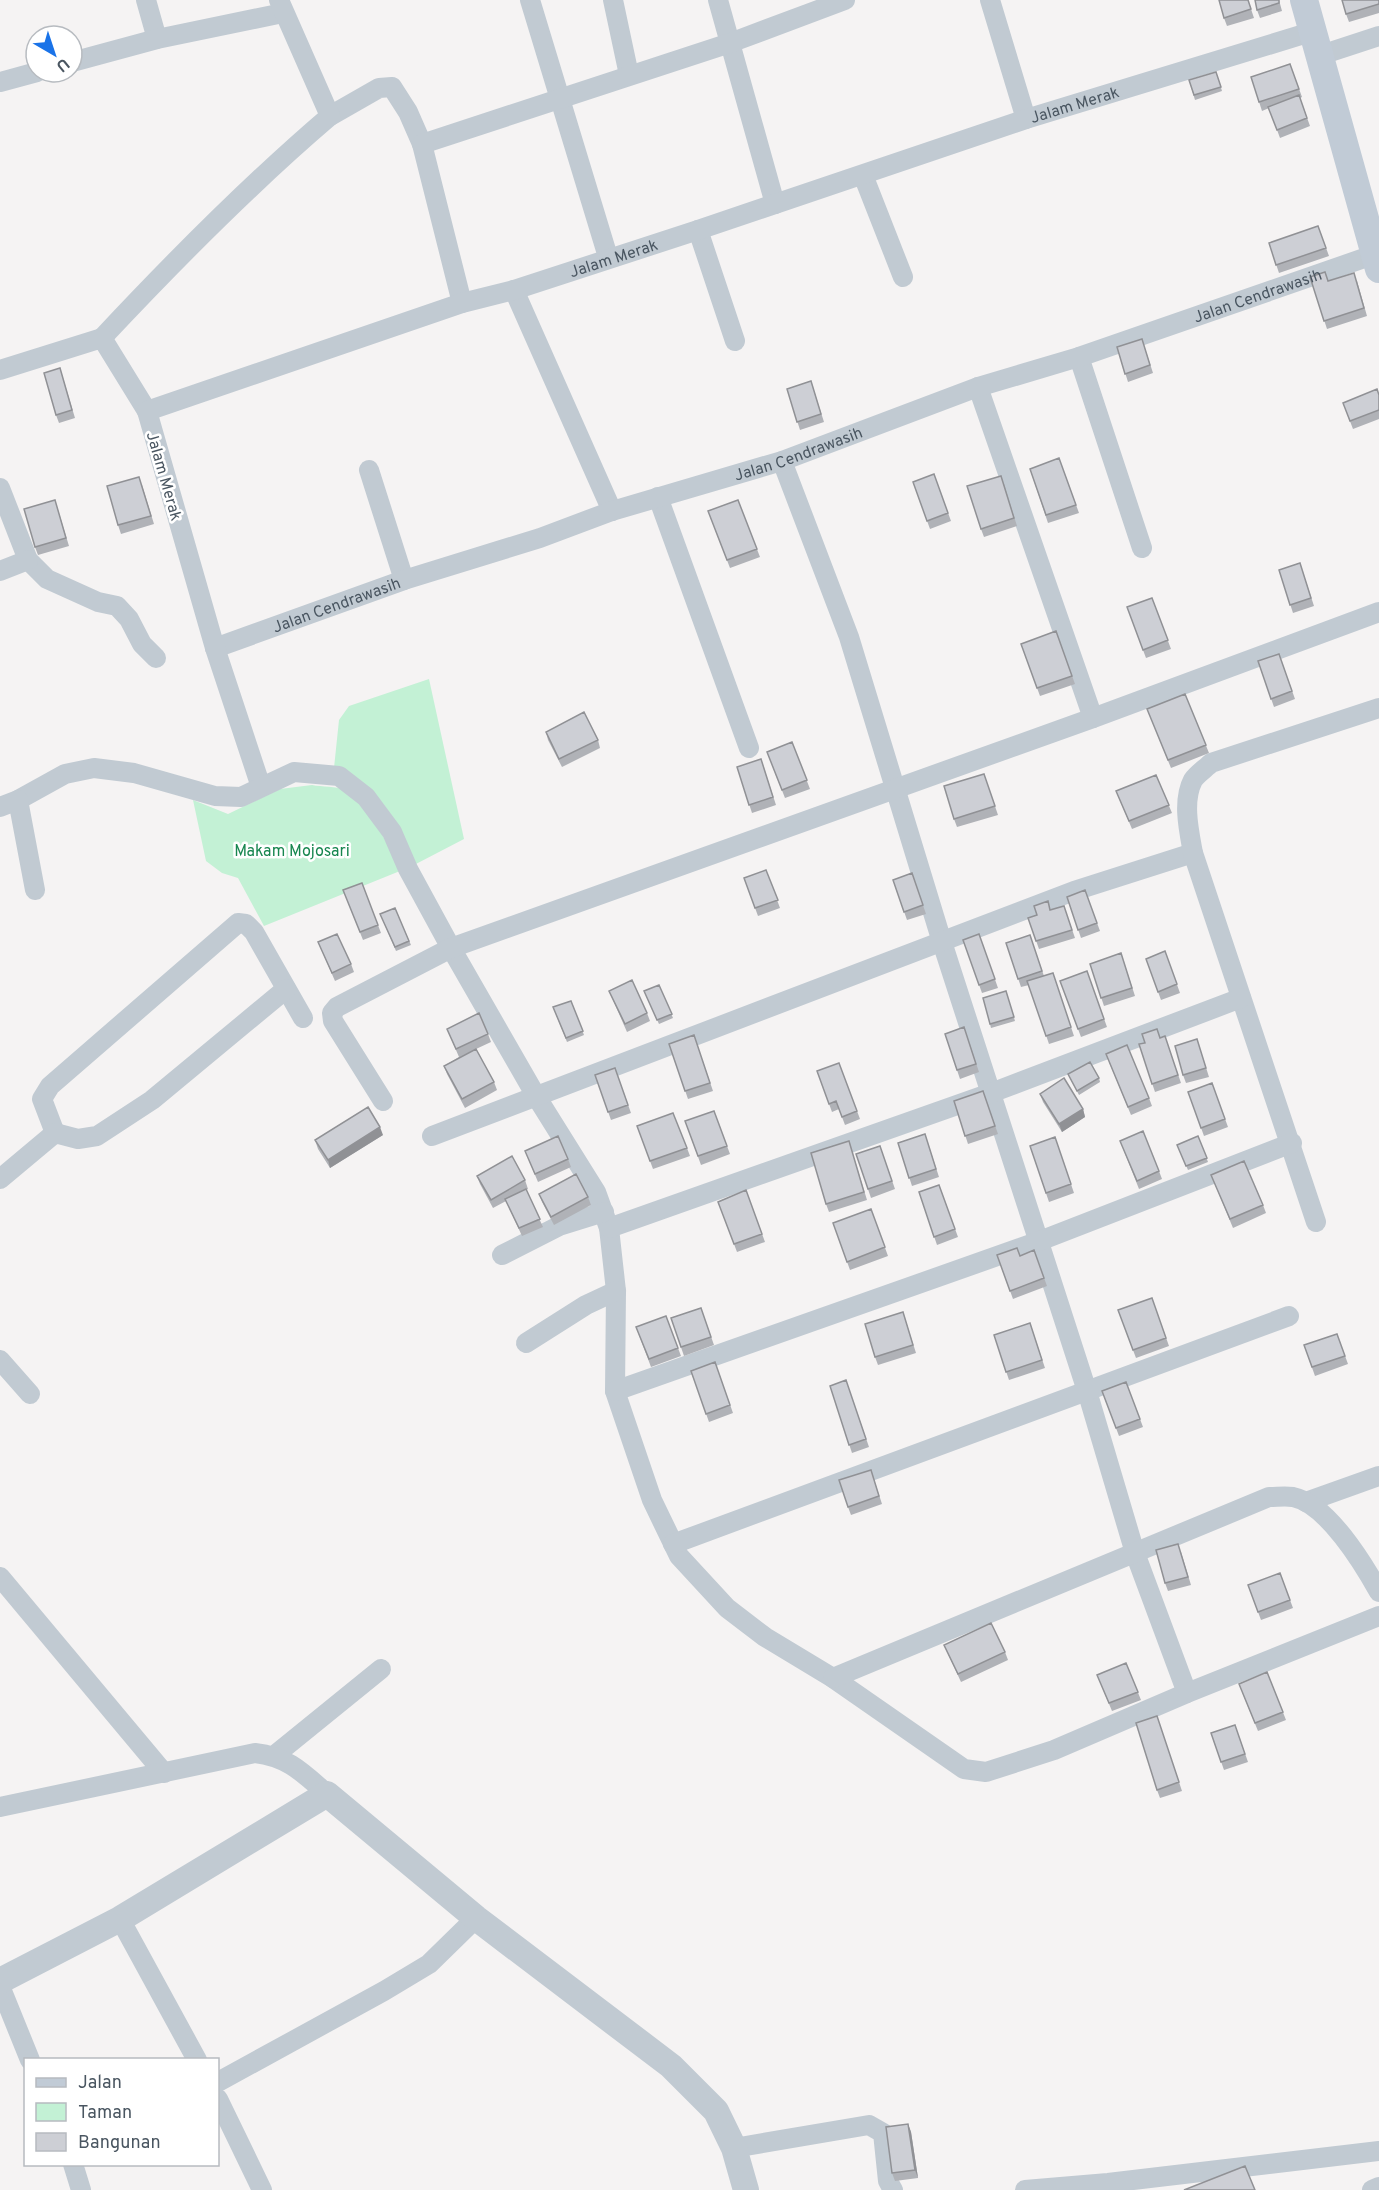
<svg xmlns="http://www.w3.org/2000/svg" width="1379" height="2190" font-family="Overpass,sans-serif">
  <rect width="100%" height="100%" fill="#f5f3f3"/>
  <path fill="#c3f1d5" d="M429,679L464,839L414,865C396,818 382,789 334,768L339,720L349,706Z
    M312,785C322,787 336,786 345,790C371,802 388,847 400,871L264,926L238,878L222,873L206,861L193,800L228,814L280,789Z"/>
  <g fill="none" stroke-linecap="round" stroke-linejoin="round">
    <g stroke="#c1cad2" stroke-width="20">
      <path d="M146,0L157,39"/>
      <path d="M530,0L608,257"/>
      <path d="M613,0L629,75"/>
      <path d="M718,0L775,204"/>
      <path d="M990,0L1026,119"/>
      <path d="M1321,55L1379,36"/>
      <path d="M72,62L157,39L283,13"/>
      <path d="M0,82L37,72"/>
      <path d="M330,116L379,88L392,87L408,112L422,144"/>
      <path d="M863,175L903,277"/>
      <path d="M698,230L735,341"/>
      <path d="M514,290L612,511"/>
      <path d="M462,303L422,144L730,43L845,0"/>
      <path d="M102,338C175,260 249,185 330,116L279,0"/>
      <path d="M1079,357L1142,548"/>
      <path d="M0,370L102,338L147,411"/>
      <path d="M978,387L1093,718"/>
      <path d="M782,461L849,637L942,942L1087,1391L1135,1553L1187,1693"/>
      <path d="M369,470L404,580"/>
      <path d="M0,488L28,560L47,579L98,602L117,606L129,619L142,644L156,658"/>
      <path d="M658,497L749,748"/>
      <path d="M0,571L28,560"/>
      <path id="s1" d="M215,648L404,580L540,538L612,511L782,461L978,387L1079,357L1379,253"/>
      <path id="s2" d="M261,787L215,648L147,411L462,303L514,290L698,230L1026,119L1314,31"/>
      <path d="M18,800L65,774L94,768L134,773L215,796L241,797L294,772L339,776L366,797L392,832L408,869L451,948L536,1096L596,1192L609,1228L616,1291L615,1391L652,1500L679,1556L727,1608L765,1637L833,1678L964,1769L986,1772L1054,1750L1187,1693L1379,1616"/>
      <path d="M0,807L18,800L35,890"/>
      <path d="M383,1101L333,1021L332,1013L337,1007L451,948L1093,718L1379,612"/>
      <path d="M55,1133L42,1099L50,1086L238,923L246,924L254,932L303,1018"/>
      <path d="M432,1136L1074,891L1193,853"/>
      <path d="M0,1179L55,1133L78,1139L97,1136L152,1100L286,989"/>
      <path d="M1316,1222L1193,853C1189,831 1182,801 1193,780C1197,774 1206,768 1211,763L1379,708"/>
      <path d="M609,1228L991,1093L1241,998"/>
      <path d="M502,1255L559,1226L604,1212"/>
      <path d="M526,1343L586,1305L616,1291"/>
      <path d="M0,1360L30,1394"/>
      <path d="M615,1391L1037,1242L1292,1143"/>
      <path d="M1306,1502L1379,1476"/>
      <path d="M673,1544L1289,1316"/>
      <path d="M0,1577L164,1773"/>
      <path d="M833,1678L1269,1497C1277,1497 1285,1496 1293,1497C1327,1504 1363,1563 1379,1592"/>
      <path d="M275,1755L381,1669"/>
      <path d="M0,1807L255,1753C288,1757 302,1772 327,1794"/>
      <path d="M120,1919L197,2060"/>
      <path d="M0,1986L30,2060"/>
      <path d="M218,2082L384,1991L429,1964L476,1918"/>
      <path d="M218,2099L262,2190"/>
      <path d="M734,2148L869,2125L883,2133L888,2181L893,2190"/>
      <path d="M73,2164L81,2190"/>
      <path d="M1025,2190L1108,2183L1379,2151"/>
      <path d="M1372,2190L1379,2187"/>
    </g>
    <path stroke="#c1cad2" stroke-width="26" d="M0,1981L120,1919L327,1794L476,1918L671,2066L716,2111L734,2148L746,2190"/>
    <path stroke="#c1cbd6" stroke-width="28" d="M1304,0L1379,269"/>
  </g>
  <path fill="#b0b2b7" d="M1248,0L1254,18L1227,26L1224,18Z
    M1279,0L1282,11L1260,18L1257,10Z
    M1379,0V13L1349,22L1346,14Z
    M1290,64L1302,97L1300,98L1310,126L1280,138L1269,108L1262,111L1251,77Z
    M1216,72L1222,91L1195,100L1189,80Z
    M1318,226L1329,256L1279,273L1269,243Z
    M1310,277L1328,281H1357L1367,316L1327,329Z
    M1142,339L1153,373L1128,382L1117,347Z
    M60,368L75,418L59,423L56,415Z
    M811,381L824,422L800,430L787,389Z
    M1379,395V419L1353,429L1343,403Z
    M1059,458L1079,513L1048,523L1030,469Z
    M934,474L951,521L930,529L913,482Z
    M1004,484L1017,526L984,537L981,529Z
    M142,485L154,524L121,534L118,525Z
    M55,500L69,546L38,555L35,547Z
    M738,500L760,557L730,568L708,511Z
    M1300,563L1314,606L1293,613L1279,570Z
    M1152,598L1171,649L1146,658L1127,607Z
    M1056,631L1075,684L1040,696L1021,644Z
    M1279,654L1295,699L1274,707L1258,661Z
    M1185,694L1209,753L1171,768L1147,709Z
    M546,732L598,740L600,748L562,767L548,740Z
    M792,742L810,789L785,798L767,752Z
    M761,759L776,805L752,813L737,767Z
    M984,774L998,815L957,827L954,819Z
    M1156,775L1172,813L1132,829L1116,791Z
    M766,870L780,908L758,916L744,878Z
    M912,873L926,914L907,920L893,880Z
    M362,883L381,933L363,940L343,890Z
    M1085,890L1100,931L1081,938L1067,897Z
    M1064,906L1075,938L1039,949L1028,918Z
    M395,908L411,945L396,951L380,914Z
    M979,934L998,988L982,993L963,940Z
    M1030,935L1044,976L1053,973L1074,1036L1049,1044L1029,985L1021,987L1006,943Z
    M318,942L351,964L354,972L335,981Z
    M1165,951L1180,993L1161,1000L1146,959Z
    M1121,953L1135,996L1104,1006L1090,964Z
    M1087,971L1107,1027L1081,1037L1060,981Z
    M659,985L673,1018L659,1024L644,991Z
    M609,991L647,1013L650,1021L627,1032Z
    M1006,991L1015,1021L991,1028L990,1024Z
    M571,1001L584,1035L567,1042L553,1007Z
    M964,1027L979,1072L960,1079L945,1034Z
    M447,1029L488,1034L491,1042L476,1049L494,1082L497,1090L465,1108L447,1074L444,1066L459,1057Z
    M694,1035L713,1091L688,1099L669,1044Z
    M1165,1036L1181,1083L1155,1092L1139,1044Z
    M1197,1039L1209,1077L1186,1083L1183,1075Z
    M1109,1062L1149,1098L1152,1106L1131,1115Z
    M615,1068L631,1113L611,1120L595,1075Z
    M817,1071L857,1111L860,1119L845,1125L839,1109L832,1112Z
    M1068,1074L1099,1078L1100,1082L1079,1095Z
    M1212,1083L1228,1127L1204,1136L1188,1092Z
    M983,1091L998,1134L968,1144L954,1101Z
    M1040,1094L1083,1109L1085,1117L1062,1132L1043,1102Z
    M714,1111L730,1154L701,1165L685,1121Z
    M637,1126L687,1148L690,1156L653,1169Z
    M925,1134L939,1177L912,1186L898,1143Z
    M383,1135L330,1168L318,1149L315,1140Z
    M1198,1136L1208,1162L1188,1170L1177,1145Z
    M1055,1137L1074,1193L1049,1202L1030,1146Z
    M849,1141L867,1200L829,1212L826,1204Z
    M1120,1141L1159,1171L1162,1179L1139,1189Z
    M880,1146L895,1189L871,1198L856,1154Z
    M525,1151L568,1159L571,1167L538,1182Z
    M1211,1175L1263,1205L1266,1213L1233,1228Z
    M477,1176L525,1180L528,1189L526,1190L543,1227L522,1236L506,1201L493,1208L480,1184Z
    M939,1185L958,1237L937,1245L919,1192Z
    M746,1190L765,1242L737,1252L718,1202Z
    M539,1194L588,1197L591,1205L554,1225L542,1202Z
    M871,1209L888,1256L850,1270L833,1223Z
    M1034,1250L1047,1286L1013,1299L997,1255L1020,1256Z
    M1152,1298L1169,1346L1136,1358L1118,1310Z
    M701,1308L714,1345L684,1356L671,1318Z
    M903,1312L916,1353L878,1365L875,1357Z
    M666,1316L681,1356L651,1367L636,1327Z
    M1030,1323L1045,1368L1009,1380L994,1335Z
    M1337,1334L1348,1364L1315,1376L1304,1345Z
    M715,1362L733,1413L709,1422L691,1371Z
    M846,1380L869,1447L852,1453L830,1386Z
    M1102,1391L1140,1419L1143,1427L1119,1436Z
    M871,1470L882,1504L851,1515L848,1507Z
    M1181,1552L1191,1585L1168,1591L1165,1583Z
    M1280,1573L1293,1608L1261,1620L1248,1585Z
    M944,1645L1005,1652L1008,1660L961,1682Z
    M1126,1663L1141,1700L1112,1711L1097,1675Z
    M1267,1672L1286,1720L1258,1731L1242,1692Z
    M1157,1716L1182,1791L1160,1798L1157,1790Z
    M1235,1725L1248,1762L1224,1770L1211,1733Z
    M908,2124L911,2132L918,2178L895,2181L892,2173Z"/>
  <path fill="#909195" d="M1083,1109L1085,1117L1062,1132L1059,1124Z
    M380,1127L383,1135L330,1168L328,1160Z
    M908,2124L911,2132L918,2178L915,2170Z"/>
  <path fill="#cdcfd5" stroke="#909195" stroke-width="1.5" d="M1219,0H1248L1251,9L1224,18Z
    M1255,0H1279V3L1257,10Z
    M1342,0H1379V4L1346,14Z
    M1290,64L1299,89L1259,102L1251,77Z
    M1216,72L1221,87L1194,95L1189,80Z
    M1299,95L1307,118L1277,130L1268,107Z
    M1318,226L1326,248L1276,265L1269,243Z
    M1325,272L1328,281L1354,273L1364,308L1324,321L1310,277Z
    M1142,339L1150,365L1125,374L1117,347Z
    M60,368L72,410L56,415L44,373Z
    M811,381L821,414L797,422L787,389Z
    M1377,389L1379,395V410L1350,421L1343,403Z
    M1059,458L1076,505L1046,515L1030,469Z
    M934,474L948,513L927,521L913,482Z
    M1001,476L1014,518L981,529L967,486Z
    M139,477L151,516L118,525L107,486Z
    M55,500L66,538L35,547L24,509Z
    M738,500L757,549L727,560L708,511Z
    M1300,563L1311,598L1290,605L1279,570Z
    M1152,598L1168,640L1143,650L1127,607Z
    M1056,631L1072,676L1037,688L1021,644Z
    M1279,654L1292,691L1271,699L1258,661Z
    M1185,694L1206,745L1168,760L1147,709Z
    M584,712L598,740L559,759L546,732Z
    M792,742L807,780L782,790L767,752Z
    M761,759L773,797L749,805L737,767Z
    M984,774L995,806L954,819L944,786Z
    M1156,775L1169,805L1129,821L1116,791Z
    M766,870L778,900L755,908L744,878Z
    M912,873L923,905L904,912L893,880Z
    M362,883L378,925L360,932L343,890Z
    M1085,890L1097,923L1078,930L1067,897Z
    M1048,901L1050,910L1064,906L1072,930L1036,941L1028,918L1037,915L1034,906Z
    M395,908L409,941L395,947L380,914Z
    M337,934L351,964L332,973L318,942Z
    M979,934L995,979L979,985L963,940Z
    M1030,935L1042,971L1018,979L1006,943Z
    M1165,951L1177,984L1158,992L1146,959Z
    M1121,953L1132,988L1101,998L1090,964Z
    M1087,971L1104,1019L1078,1029L1060,981Z
    M1053,973L1071,1027L1046,1036L1027,981Z
    M632,980L647,1013L625,1024L609,991Z
    M659,985L672,1014L657,1020L644,991Z
    M1006,991L1014,1017L990,1024L983,998Z
    M571,1001L583,1031L566,1038L553,1007Z
    M479,1013L488,1034L456,1049L447,1029Z
    M964,1027L976,1064L957,1070L945,1034Z
    M1157,1029L1160,1038L1165,1036L1178,1075L1152,1084L1139,1044L1145,1043L1142,1034Z
    M694,1035L710,1083L685,1091L669,1044Z
    M1197,1039L1206,1068L1183,1075L1175,1046Z
    M1127,1045L1149,1098L1128,1107L1106,1054Z
    M476,1049L494,1082L462,1099L444,1066Z
    M1090,1062L1099,1078L1077,1091L1068,1074Z
    M839,1063L857,1111L842,1117L836,1101L829,1104L817,1071Z
    M615,1068L628,1105L608,1112L595,1075Z
    M1064,1078L1083,1109L1059,1124L1040,1094Z
    M1212,1083L1225,1119L1201,1128L1188,1092Z
    M983,1091L995,1126L965,1136L954,1101Z
    M368,1107L380,1127L328,1160L315,1140Z
    M714,1111L727,1146L698,1156L685,1121Z
    M673,1113L687,1148L650,1161L637,1126Z
    M1143,1131L1159,1171L1137,1181L1120,1141Z
    M925,1134L936,1169L909,1178L898,1143Z
    M558,1136L568,1159L535,1174L525,1151Z
    M1198,1136L1207,1158L1186,1166L1177,1145Z
    M1055,1137L1071,1184L1046,1193L1030,1146Z
    M849,1141L864,1192L826,1204L811,1153Z
    M880,1146L892,1181L868,1189L856,1154Z
    M512,1156L525,1180L491,1200L477,1176Z
    M1244,1161L1263,1205L1230,1219L1211,1175Z
    M576,1174L588,1197L551,1217L539,1194Z
    M939,1185L955,1229L934,1237L919,1192Z
    M526,1189L540,1219L519,1228L505,1199Z
    M746,1190L762,1234L734,1244L718,1202Z
    M871,1209L885,1247L847,1262L833,1223Z
    M1017,1248L1020,1256L1034,1250L1044,1278L1010,1291L997,1255Z
    M1152,1298L1166,1338L1133,1350L1118,1310Z
    M701,1308L711,1337L681,1347L671,1318Z
    M903,1312L913,1345L875,1357L865,1324Z
    M666,1316L678,1348L649,1359L636,1327Z
    M1030,1323L1042,1360L1006,1372L994,1335Z
    M1337,1334L1345,1356L1312,1367L1304,1345Z
    M715,1362L730,1405L706,1414L691,1371Z
    M846,1380L866,1439L849,1445L830,1386Z
    M1126,1382L1140,1419L1116,1428L1102,1391Z
    M871,1470L879,1496L848,1507L839,1480Z
    M1178,1544L1188,1577L1165,1583L1156,1550Z
    M1280,1573L1290,1600L1258,1612L1248,1585Z
    M991,1623L1005,1652L958,1674L944,1645Z
    M1126,1663L1138,1692L1109,1703L1097,1675Z
    M1267,1672L1283,1712L1255,1723L1239,1684Z
    M1157,1716L1179,1782L1157,1790L1136,1723Z
    M1235,1725L1245,1754L1221,1762L1211,1733Z
    M908,2124L915,2170L892,2173L886,2127Z
    M1245,2166L1255,2190H1184Z"/>
  <g text-anchor="middle" stroke-width="5" stroke-linejoin="round" paint-order="stroke">
    <g font-size="16" fill="#4a5661" stroke="#fff">
      <text dy="6" stroke="none"><textPath href="#s2" startOffset="1370">Jalam Merak</textPath></text>
      <text dy="6" stroke="none"><textPath href="#s2" startOffset="884">Jalam Merak</textPath></text>
      <text dy="6" stroke="none"><textPath href="#s1" startOffset="1101">Jalan Cendrawasih</textPath></text>
      <text dy="6" stroke="none"><textPath href="#s1" startOffset="615">Jalan Cendrawasih</textPath></text>
      <text transform="translate(165 476) rotate(74)" y="6">Jalam Merak</text>
      <text dy="6" stroke="none"><textPath href="#s1" startOffset="129">Jalan Cendrawasih</textPath></text>
    </g>
    <g font-size="16" fill="#17864f" stroke="#fff">
      <text x="292" y="856">Makam Mojosari</text>
    </g>
  </g>
  <rect x="24" y="2058" width="195" height="108" fill="#ffffff" stroke="#b7bbc0" stroke-width="1.5"/>
  <rect x="36" y="2078" width="30" height="9" fill="#c1cbd6" stroke="#b7bbc0" stroke-width="1.5"/>
  <text x="78" y="2088" font-size="18" fill="#4a5661">Jalan</text>
  <rect x="36" y="2103" width="30" height="18" fill="#c3f1d5" stroke="#b7bbc0" stroke-width="1.5"/>
  <text x="78" y="2118" font-size="18" fill="#4a5661">Taman</text>
  <rect x="36" y="2133" width="30" height="18" fill="#cdcfd5" stroke="#b7bbc0" stroke-width="1.5"/>
  <text x="78" y="2148" font-size="18" fill="#4a5661">Bangunan</text>
  <g transform="translate(54 54) rotate(141)"><circle r="28" fill="#ffffff" stroke="#b7bbc0" stroke-width="1.5"/>
  <path d="M0-4.5L10 22L0 15L-10 22Z" fill="#1a73e8"/>
  <text y="-9" font-size="16" font-weight="bold" text-anchor="middle" fill="#4a5661">U</text>
  </g>
</svg>
